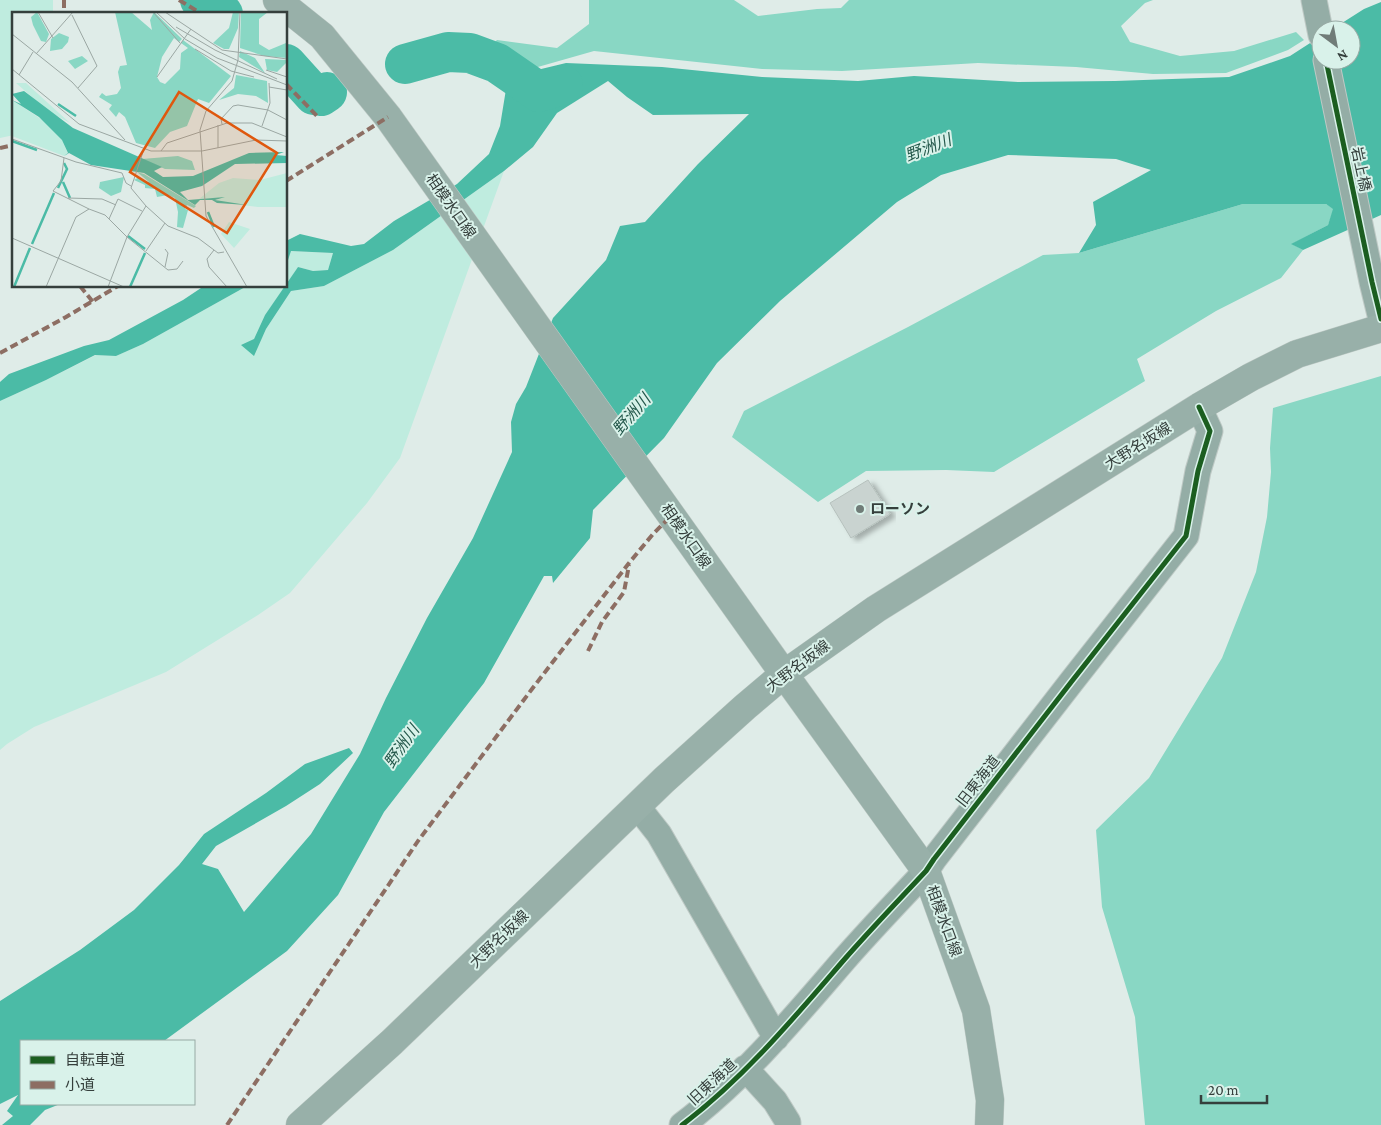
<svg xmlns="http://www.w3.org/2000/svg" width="1381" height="1125" font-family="'Crimson Pro','Noto Sans JP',serif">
  <defs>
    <filter id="shadow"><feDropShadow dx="5.5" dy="3" stdDeviation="2.5" flood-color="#0004"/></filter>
  </defs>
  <rect width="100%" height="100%" fill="#dfece8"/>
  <path fill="#bfecdf" d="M0,0H53V14H14V135L0,138Z
    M504,171L400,458L367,503L290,593L258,615L166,672L34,727L7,744L0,750V401L46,380L96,355L116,356L143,344L247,286H286L265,315L254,339V355L266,329L291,291L324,286L393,250Z
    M290,251L333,253L328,270L313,271L298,267L286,285V266Z"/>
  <path fill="#89d7c4" d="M589,0H734L758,16L817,9L841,8L849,0H1153L1145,3L1121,26L1130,42L1180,56L1234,51L1296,32L1304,40L1288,50L1226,73L1153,74L1076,67L978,63L842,71L762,69L594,51L492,80L473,64L497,40L557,48L589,24Z
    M1243,204H1326L1334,209L1328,225L1292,244L1303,250L1281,278L1216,311L1137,359L1145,381L994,472L946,470L866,471L818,502L732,437L744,411L908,327L1043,255L1079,253Z
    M1381,376V1125H1145L1135,1017L1102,907L1096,830L1149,778L1222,658L1256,572L1267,517L1271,472L1270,448L1273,408Z"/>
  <path fill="#4bbba6" d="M1381,2V215L1303,250L1291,244L1328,225L1333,209L1326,204H1243L1079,253L1096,225L1093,202L1151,170L1116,159L1008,155L941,175L897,202L780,301L717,363L664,438L593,510L590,538L553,583L552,576H544L484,683L384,812L338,895L287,951L164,1041H21V1104H60L45,1110L30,1125H2L13,1116L7,1111L18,1095L0,1104V1001L80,950L134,910L179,865L204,834L266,793L305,764L349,748L353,753L320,784L286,806L216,846L202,864L218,869L244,912L311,834L360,754L386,698L427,618L473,538L512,452L511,422L516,404L526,387L553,318L606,260L620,226L645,222L698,164L749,114L653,115L627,97L608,81L557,113L533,147L504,171L393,250L324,286L291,291L266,329L254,356L241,345L254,339L265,315L298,267L313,271L328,270L333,253L291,251L286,266V241L300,234L351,246L364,244L394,221L457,184L489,154L500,126L508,77L566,63L662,67L762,77L858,81L914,76L1018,82L1115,81L1229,77L1290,56L1321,36V60H1351V30H1331L1364,9Z
    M204,286H247L143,344L116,356L95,355L46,380L0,401V382L9,374L84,346L109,340L183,300Z"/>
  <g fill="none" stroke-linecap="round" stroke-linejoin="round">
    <path stroke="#4bbba6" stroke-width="40" d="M200,0L223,14
      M286,64L314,95L321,96L327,92
      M405,64L448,52L470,53L497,63L539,92L563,85"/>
  </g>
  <path fill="#c9d3d0" stroke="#b6c1bd" filter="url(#shadow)" d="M868,480L890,514L851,538L830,503Z"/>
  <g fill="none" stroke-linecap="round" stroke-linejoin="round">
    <defs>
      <path id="minor" d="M1314,0L1321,35
        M1326,60L1372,282L1381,319
        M637,806L659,834L776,1038
        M745,1068L775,1101L788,1122V1125
        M682,1125C743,1079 793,1019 843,961C870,930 898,901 926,871L934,859L1072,681L1186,536L1198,471L1210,431L1199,407"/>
      <path id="major" d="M277,0L322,36L388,117L784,674L926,871L976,1010L990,1100L989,1125
        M300,1125L392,1042L664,780L745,707L784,674L876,609L1199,407L1251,377L1297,354L1381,328"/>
    </defs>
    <use href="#minor" stroke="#bec9c5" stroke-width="27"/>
    <use href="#major" stroke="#bec9c5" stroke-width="29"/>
    <use href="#minor" stroke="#94ada6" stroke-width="25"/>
    <use href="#major" stroke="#98b0a9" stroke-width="28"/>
    <path stroke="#8d6e63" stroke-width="4" stroke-dasharray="8 4" stroke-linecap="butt" d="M64,0V14
      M179,0L202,14
      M286,84L319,118
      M0,148L14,145
      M286,181L388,117
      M80,286L93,302
      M0,353L66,317L118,286
      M588,651L602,622L624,592L629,565
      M227,1125L418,841L532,689L629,563L653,534L672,515"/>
    <defs>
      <path id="cycleway" d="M1326,60L1372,282L1381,319
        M682,1125C743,1079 793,1019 843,961C870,930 898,901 926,871L934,859L1072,681L1186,536L1198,471L1210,431L1199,407"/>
    </defs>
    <use href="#cycleway" stroke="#d9f2ea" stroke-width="8"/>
    <use href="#cycleway" stroke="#1b5e20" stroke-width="5"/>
  </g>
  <circle fill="#707c78" stroke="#d9f2ea" stroke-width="2" cx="860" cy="509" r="5"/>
  <g text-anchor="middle" stroke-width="4" stroke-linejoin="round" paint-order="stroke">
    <g font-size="15" fill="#353f3c" stroke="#d9f2ea">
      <text transform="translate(1361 169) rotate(78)" y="5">岩上橋</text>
      <text transform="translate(451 206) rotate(55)" y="5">相模水口線</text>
      <text transform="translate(1138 446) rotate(-32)" y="5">大野名坂線</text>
      <text transform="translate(686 536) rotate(55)" y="5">相模水口線</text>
      <text transform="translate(798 666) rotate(-37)" y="5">大野名坂線</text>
      <text transform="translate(978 781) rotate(-52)" y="5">旧東海道</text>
      <text transform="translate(944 921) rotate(70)" y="5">相模水口線</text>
      <text transform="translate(499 939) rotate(-44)" y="5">大野名坂線</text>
      <text transform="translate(712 1082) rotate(-43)" y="5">旧東海道</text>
    </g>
    <g font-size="15" font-weight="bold" fill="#353f3c" stroke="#d9f2ea" text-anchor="start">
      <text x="870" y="514">ローソン</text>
    </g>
    <g font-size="16" font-style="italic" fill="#25594c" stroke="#d9f2ea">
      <text transform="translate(928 147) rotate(-21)" y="6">野洲川</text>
      <text transform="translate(631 414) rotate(-49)" y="6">野洲川</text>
      <text transform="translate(401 746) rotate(-55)" y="6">野洲川</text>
    </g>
  </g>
  <g transform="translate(12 12)">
    <rect width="275" height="275" fill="#dfece8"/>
    <path d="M4,71H14L58,111L36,99ZM0,88L35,111L50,127L56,142L52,144L0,124ZM275,161V195H246L206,190L205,186L187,187L207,171L221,166L248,168ZM217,210L238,217L222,236L209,222Z" fill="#bfecdf"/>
    <path d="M25,0L37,22L34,30L29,29L21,13L19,5ZM103,0H119L140,18L138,8L142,0L170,27L167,30L162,26L150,45L145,65L148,70L153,72L168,57L169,41L176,36L169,31L171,28L219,64L197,91L186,87L175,114L158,120L143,136L124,131L113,105L107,100L104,105L97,97L100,93L87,85L90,81L94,84L105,82L109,76L106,60L108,54L115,53ZM221,0H227L226,16L217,37H212L201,31L217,16ZM229,0H256L247,7V32L257,38L274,31L275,46L252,44L228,36ZM47,21L57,25L56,30L50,37L38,39L39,27ZM228,39L243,46L253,61L227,45ZM70,44L76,49L63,57L56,49ZM253,47L275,48V50L265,60L255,58ZM224,63L255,69L256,91L244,84L226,82L207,88L222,76ZM166,144L180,149L183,158L153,157L130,147ZM125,160L132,162L184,194L182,196L175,193L173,197L176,198L171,216L165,215L166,200L163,186L156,183L145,185L143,177L133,176V173L122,168L127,165L130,169L137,170ZM112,165L109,180L99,184L87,176L88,170Z" fill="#89d7c4"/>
    <path d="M12,79L61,116L150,155L142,159L151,165L181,164L237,141L272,140L264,143L275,144V151L223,152L190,174L168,180L176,188L213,185L203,188L235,193L205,191L200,188H188L183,193L132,161L79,153L57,141L52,144L56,141L50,128L27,105L0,88L9,92L0,82Z" fill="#4bbba6"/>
    <path fill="none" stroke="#4bbba6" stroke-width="2.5" d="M46,92L64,104M0,129L25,138M51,170L58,186M46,176L55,157L52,151M196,200L202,215M116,224L133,237M20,232L42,181M2,275L18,236M118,275L133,241"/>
    <path fill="none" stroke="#9ba7a3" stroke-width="1" d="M26,0L41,26M141,0L168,31M144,0L173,27L205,46L275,73M153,0L210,38L275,47M228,0L226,48L220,69L194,99L188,118L194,204L235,275M60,3L85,54L66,76M164,15L203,38L265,67M0,22L60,70L113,128M183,37L219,59L242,65M24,42L61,0M0,57L67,112L139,139H190L244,128L275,129M254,58L275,65M7,63L21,40M145,65L179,17M257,75L275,78M210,112L209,107L221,94L226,93L256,98L275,108M250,114L258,91L257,71M0,127L64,150L110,161L114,171L119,174M206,136V113M132,137L119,176L134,194M149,139L155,131L215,111H240L275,125M52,146L49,169L41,179L77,197M56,186L90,187L104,193M97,207L106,187L130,199M0,226L112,275M202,238L195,247L197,255L215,275M134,239L153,211M153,255L156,241L153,237M34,275L64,205L77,197L93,203L115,225L134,194L156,214L186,226L206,241L212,240M96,275L115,225L156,258L165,257L171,249"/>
    <path fill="#df580e" fill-opacity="0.15" stroke="#df580e" stroke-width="2.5" d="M167,80L265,141L215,221L118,160Z"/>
    <rect width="275" height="275" fill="none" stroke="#353f3c" stroke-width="2.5"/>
  </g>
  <rect x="20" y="1040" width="175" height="65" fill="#d9f2ea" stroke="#97aaa4"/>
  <rect x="30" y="1056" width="25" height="8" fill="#1b5e20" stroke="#97aaa4"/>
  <text x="65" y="1065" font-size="15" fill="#353f3c">自転車道</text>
  <rect x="30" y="1081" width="25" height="8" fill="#8d6e63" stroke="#97aaa4"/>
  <text x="65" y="1090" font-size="15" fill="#353f3c">小道</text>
  <g transform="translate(1336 45) rotate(148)"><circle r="24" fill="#d9f2ea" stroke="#97aaa4"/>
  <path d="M0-4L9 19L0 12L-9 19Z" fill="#707c78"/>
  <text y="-8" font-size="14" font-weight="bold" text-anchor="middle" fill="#353f3c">N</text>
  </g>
  <path d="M1201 1095v8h66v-8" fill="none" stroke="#353f3c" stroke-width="2.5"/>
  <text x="1208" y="1095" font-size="15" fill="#353f3c" stroke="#d9f2ea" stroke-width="4" paint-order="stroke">20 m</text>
</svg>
